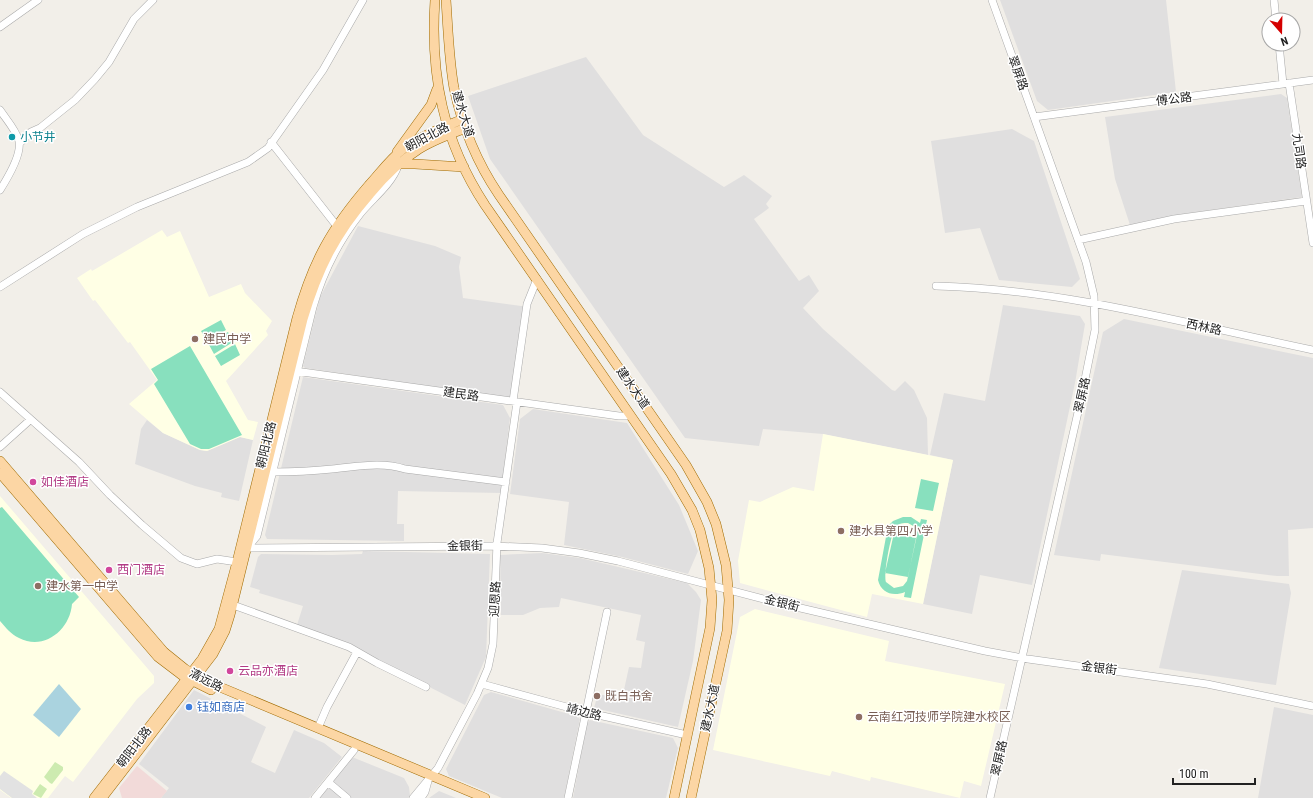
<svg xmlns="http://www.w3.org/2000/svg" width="1313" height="798" font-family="'Roboto Condensed','Noto Sans SC',sans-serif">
  <rect width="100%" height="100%" fill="#f2efe9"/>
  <path fill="#e0dfdf" d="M1000,0H1166L1176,92L1048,110L1037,101Z
    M586,57L643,135L724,187L744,175L772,196L766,204L769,208L754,219L799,281L809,275L819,291L803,308L823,329L892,390L895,391L905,381L914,390L927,418L928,455L823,434L763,429L759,446L685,438L490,159L468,96Z
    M1281,94L1287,98L1302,197L1176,215L1130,225L1115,179L1105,117Z
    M1012,129L1034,141L1080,279L1072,287L999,280L980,228L945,233L931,141Z
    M358,226L435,246L461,257L459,267L463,298L529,307L516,399L305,368L303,366L320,297Z
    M1003,305L1080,316L1085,324L1075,383L1032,585L980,575L972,614L923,604L953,460L930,455L944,393L985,401Z
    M1124,319L1313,358V528L1288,530L1289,576H1277L1101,554L1100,561L1054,555L1103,332Z
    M303,377L503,405L510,418L501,493L398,491L397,524H404V541L267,539L265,535Z
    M533,409L627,423L679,505L698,551L688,574L622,557L564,545L569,502L510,494L520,419Z
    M147,420L163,433L200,450L207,451L240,437L253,440L239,501L221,497L222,493L195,486L135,464L141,429Z
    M363,551L490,554L486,657L465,705L374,659L297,625L303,606L259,593L260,590L250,587L258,557L261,554L332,555L362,554Z
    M542,553L580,558L687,583L696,592L701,600L693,661L678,727L594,708L598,694L622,699L629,667L641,668L645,642L636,640L641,615L561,598L559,607L540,608L523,615H501L500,555Z
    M1182,570L1289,584L1291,593L1276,685L1159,668Z
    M194,690L266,727L251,762L275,773L294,730L324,743L342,757L309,798H161L169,788L139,764Z
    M491,692L576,716L580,719L564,798H502L449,776L446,769L484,695Z
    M1274,707L1313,715V798H1258Z
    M590,720L673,738L678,748L666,798H573L587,723Z
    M352,757L404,778L409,787L410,796L408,798H351L331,781Z
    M329,786L343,798H319Z
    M439,791L456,798H429Z"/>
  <path fill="#f2dad9" d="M137,766L167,791L161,798H122L119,788Z"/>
  <path fill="#ffffe5" d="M162,230L167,237L180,231L209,297L241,284L245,293L272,321L266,331L268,335L226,381L248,420L258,422L253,440L240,437L207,451L200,450L163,433L129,404L157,380L130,342L128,343L95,300L93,301L77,278L91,269L92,271Z
    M823,434L953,460L923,604L872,594L867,617L740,583L738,561L749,500L760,502L793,487L814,491Z
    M0,496L154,676V683L137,699L73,782L65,776L48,798H11L0,790Z
    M755,609L889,641L885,661L1005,684L981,786L964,781L960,798L871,777L870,781L832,771L830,776L713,750L740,617Z"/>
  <path fill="#cdebb0" d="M55,762L63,767V770L52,784L50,783L44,777Z
    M40,784L47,789L41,798L33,794Z"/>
  <path fill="#88e0be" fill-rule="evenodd" d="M221,320L226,330L207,341L201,331Z
    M228,332L233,342L214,354L208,343Z
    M235,344L240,355L221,366L215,356Z
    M190,346L242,435L209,449H201L190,444L154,384L158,380L151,369Z
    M921,479L939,483L933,511L915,508Z
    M2,507L79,597L72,604C70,630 44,651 19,638C11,634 6,628 0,621V508Z
    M903,517H911L920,523L921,519L927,520L911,598L904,597L905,592C893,597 881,593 878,580L888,526L893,521ZM908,523L915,527L917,535L907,581L903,586L894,588L886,582C883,575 891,532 896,527C899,523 903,523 908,523Z
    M894,533L916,538L908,577L885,573Z"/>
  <path fill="#e2e2e2" d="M4,771L33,791L32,794L37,798H12L0,789V776Z"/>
  <path fill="#aad3df" d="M59,684L81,709L59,737L33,715Z"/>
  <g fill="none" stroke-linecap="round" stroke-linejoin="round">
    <defs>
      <path id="minor" d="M1274,0L1276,20
        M0,27L38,0
        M1279,44L1283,84
        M1289,83L1313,243
        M0,110C6,119 16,130 19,141C22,155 7,179 0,190
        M1034,117L1313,80
        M271,142L336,225
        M20,143L31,132L40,128L75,100L95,79L109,62L134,19L153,0
        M1078,240L1174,219L1306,201
        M936,286C1064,289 1188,324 1313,350
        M0,287L83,234L137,207L248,162L268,148L323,70L363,0
        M295,371L619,416H631
        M0,392L79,462L110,495L142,525L181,558L197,564L217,559L237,562
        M513,401L527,304L537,279
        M0,447L30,420
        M273,472C293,472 313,471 332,469C356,467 381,461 405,469L506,482
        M248,547L257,536L313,307C323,272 338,242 360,214C373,198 391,185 398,166
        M247,548L493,546L542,548L579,553L618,561L779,603L985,651L1028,659L1207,684L1313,706
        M233,605L349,647L377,663L426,687
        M482,684L585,712L687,735
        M318,728L327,707L357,652
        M328,782L347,798
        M315,798L354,750
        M413,798L438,768L477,694L488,668L493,644L497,543L517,402
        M421,798L425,792L428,781
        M568,798L607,612
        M990,798L1081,399L1095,330L1094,296L1086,262L992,0"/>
      <path id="major" d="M435,0C430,75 443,141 485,205L671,474L692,510L700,530L709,568L712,600L710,628L674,798
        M446,0C448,29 449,60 454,88C462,126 478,164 499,195L686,465L707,502L716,524L726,565L729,600L727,631L691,798
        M397,152L431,105L437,89
        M398,164H415L464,167
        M0,461L164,652L185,669L208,682L485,798
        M0,473L158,657L183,676L211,690
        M94,798L202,659L219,629L237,562L297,318C313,261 331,229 369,185C380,173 390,159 403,149C421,136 442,128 463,119
        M102,798L213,654L225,631L230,615L303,319C318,269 335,234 370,194C384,177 400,161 419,149C433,140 450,134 466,128"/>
    </defs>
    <use href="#minor" stroke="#a9a9a9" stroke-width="8"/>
    <use href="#major" stroke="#a06b00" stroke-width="10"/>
    <use href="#minor" stroke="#fff" stroke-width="7"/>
    <use href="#major" stroke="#fcd6a4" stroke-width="9"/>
  </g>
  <circle fill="#0f9aa8" stroke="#fff" stroke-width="1.5" cx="12" cy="137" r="4"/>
  <g fill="#8d6e63" stroke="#fff" stroke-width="1.5">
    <circle cx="195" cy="339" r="4"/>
    <circle cx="841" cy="531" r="4"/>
    <circle cx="38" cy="586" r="4"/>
    <circle cx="597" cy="696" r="4"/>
    <circle cx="859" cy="717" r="4"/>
  </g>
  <g fill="#d1479c" stroke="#fff" stroke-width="1.5">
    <circle cx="33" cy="482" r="4"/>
    <circle cx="109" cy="570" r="4"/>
    <circle cx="230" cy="671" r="4"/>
  </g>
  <circle fill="#3f7fe0" stroke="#fff" stroke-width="1.5" cx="189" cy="707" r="4"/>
  <g text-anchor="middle" stroke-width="3" stroke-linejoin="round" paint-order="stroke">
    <g font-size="12" fill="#222" stroke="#fff">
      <text transform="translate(1018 73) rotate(70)" y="4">翠屏路</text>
      <text transform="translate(1174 99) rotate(-7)" y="4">傅公路</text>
      <text transform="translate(463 114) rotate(73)" y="4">建水大道</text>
      <text transform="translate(427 137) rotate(-28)" y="4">朝阳北路</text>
      <text transform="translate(1299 151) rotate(82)" y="4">九司路</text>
      <text transform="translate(1204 327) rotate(12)" y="4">西林路</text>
      <text transform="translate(633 388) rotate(55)" y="4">建水大道</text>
      <text transform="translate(461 394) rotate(8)" y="4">建民路</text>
      <text transform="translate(1082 395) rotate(-78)" y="4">翠屏路</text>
      <text transform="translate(266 445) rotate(-76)" y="4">朝阳北路</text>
      <text transform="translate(465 546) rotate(-1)" y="4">金银街</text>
      <text transform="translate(495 599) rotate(-87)" y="4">迎恩路</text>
      <text transform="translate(782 603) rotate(14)" y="4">金银街</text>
      <text transform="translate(1099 668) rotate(8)" y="4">金银街</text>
      <text transform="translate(206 680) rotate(27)" y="4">清远路</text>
      <text transform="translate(710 708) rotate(-78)" y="4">建水大道</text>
      <text transform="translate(584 712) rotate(14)" y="4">靖边路</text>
      <text transform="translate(134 747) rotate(-52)" y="4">朝阳北路</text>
      <text transform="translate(999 758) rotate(-78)" y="4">翠屏路</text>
    </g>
    <g font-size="12" fill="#0d838f" stroke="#fff" text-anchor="start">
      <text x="20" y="141">小节井</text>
    </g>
    <g font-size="12" fill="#785e54" stroke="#fff" text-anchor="start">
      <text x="203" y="343">建民中学</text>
      <text x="849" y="535">建水县第四小学</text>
      <text x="46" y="590">建水第一中学</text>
      <text x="605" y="700">既白书舍</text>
      <text x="867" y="721">云南红河技师学院建水校区</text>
    </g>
    <g font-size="12" fill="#b23c85" stroke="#fff" text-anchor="start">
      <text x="41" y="486">如佳酒店</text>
      <text x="117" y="574">西门酒店</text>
      <text x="238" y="675">云品亦酒店</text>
    </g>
    <g font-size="12" fill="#366cbe" stroke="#fff" text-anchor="start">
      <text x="197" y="711">钰如商店</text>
    </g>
  </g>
  <g transform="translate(1281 32) rotate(160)"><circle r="19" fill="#ffffff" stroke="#a7a7a7"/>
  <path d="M0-3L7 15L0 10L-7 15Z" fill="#d40000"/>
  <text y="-6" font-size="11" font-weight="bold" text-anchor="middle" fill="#222222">N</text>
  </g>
  <path d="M1173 778v6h82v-6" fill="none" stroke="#222222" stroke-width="2"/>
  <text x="1179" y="778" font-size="12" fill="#222222" stroke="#ffffff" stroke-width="3" paint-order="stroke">100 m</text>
</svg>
